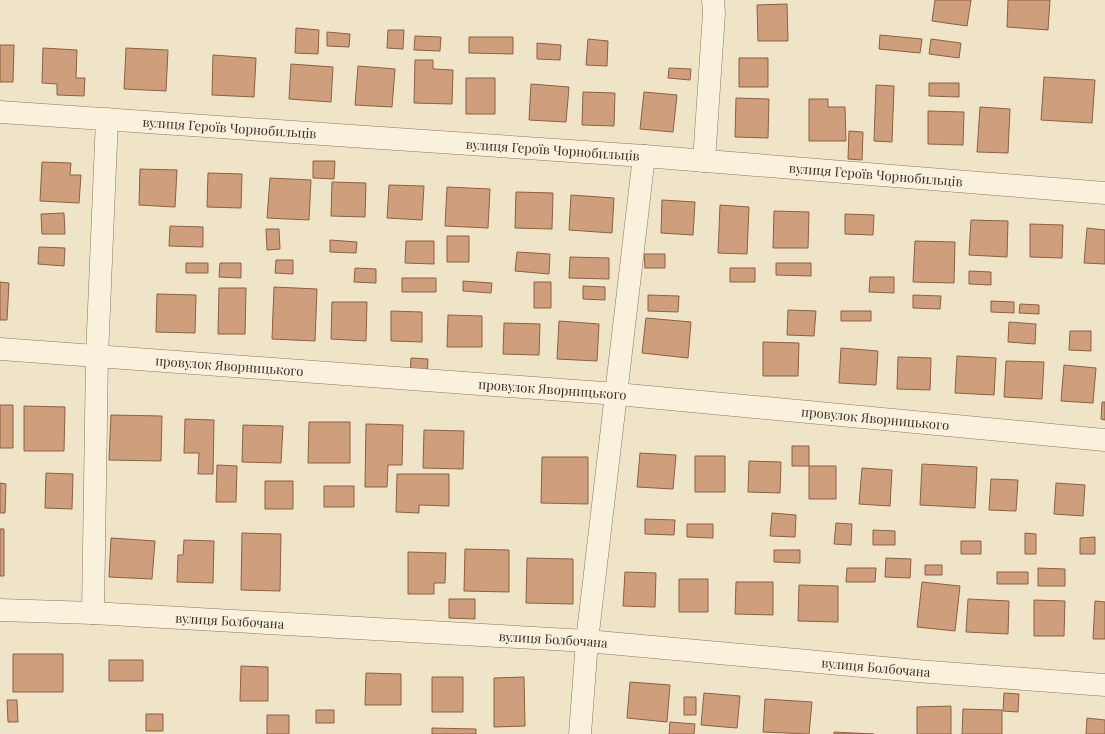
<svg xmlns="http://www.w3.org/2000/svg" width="1105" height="734" font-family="'Playfair Display',serif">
  <rect width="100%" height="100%" fill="#f0e4c8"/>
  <path fill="#cf9f7d" stroke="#8d5f41" d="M935,0H971L967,26L932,21Z
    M1008,0H1050L1048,30L1007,27Z
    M787,4L788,41H758L757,5Z
    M296,28L319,30L318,54L295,53Z
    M388,30H404L403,49L387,48Z
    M327,32L350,34L349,47L327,46Z
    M880,35L922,39L920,53L879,49Z
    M415,36L441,37L440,51L414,50Z
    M469,37H513V54L469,53Z
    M588,39L608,41L607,66L586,65Z
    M931,39L961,43L959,58L929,54Z
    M537,43L561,45L560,60L537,59Z
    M0,45H14L13,82H0Z
    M43,48L77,50L76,78H85L84,96L57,95V84L42,83Z
    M126,48L168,50L166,91L124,89Z
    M213,55L256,58L254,97L212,95Z
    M739,58H768V87H739Z
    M415,60H433V69L453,70L452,104L414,103Z
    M291,64L333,67L331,102L289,99Z
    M358,66L395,69L392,107L355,105Z
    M669,68L691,69L690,80L668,78Z
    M1044,77L1095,80L1092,123L1041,120Z
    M466,78H495V114H466Z
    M929,83H959V97L929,96Z
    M531,84L569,87L566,122L529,120Z
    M876,85L894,86L892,142L874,141Z
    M583,92L615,93L614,126L582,125Z
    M644,92L677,95L673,132L640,129Z
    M736,98L769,99L768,138L735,137Z
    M809,99H828V107H845L846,141H809Z
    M980,107L1010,109L1008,153L977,152Z
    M928,111L964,112L963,145L928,144Z
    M849,131L863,132L862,160L848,159Z
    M313,161H335L334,179L313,178Z
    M42,162L71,163L70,175H81L79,203L40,201Z
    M140,169L177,170L175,207L139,205Z
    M208,173L242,174L241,208L207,207Z
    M270,178L311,180L309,220L267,218Z
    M332,182L366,183L365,217L331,216Z
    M389,185L424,186L422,220L387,218Z
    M447,187L490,189L488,228L445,226Z
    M516,192L553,193L552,229L515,228Z
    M571,195L614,198L612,233L569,230Z
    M662,200L695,202L693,235L661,233Z
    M720,205L749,207L747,254L718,253Z
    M774,211L809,212L808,248H773Z
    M64,213L65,234H42L41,214Z
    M845,214L874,215L873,235L845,234Z
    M971,220L1008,221L1007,257L969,255Z
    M1030,224L1063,225L1062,258L1030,257Z
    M170,226L203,227V247L169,246Z
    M1087,228L1105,230V264L1084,263Z
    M266,229H279L280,249L267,250Z
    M447,236H469V262H447Z
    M330,240L357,242L356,253L330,252Z
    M406,241H434V264L405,263Z
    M915,241L955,242L954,283L913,282Z
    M39,247L65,248L64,266L38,264Z
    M517,252L550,254L549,274L515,271Z
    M644,254H665V268H645Z
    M570,257L609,258V279L569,278Z
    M276,260H293V274L275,273Z
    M186,263H208V273H186Z
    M220,263H241V278L219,277Z
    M776,263H811V276L776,275Z
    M355,268L376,269V283L354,282Z
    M730,268H755V282H730Z
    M969,271L991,272V285L969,284Z
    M870,277H894V293L869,292Z
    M402,278H436V292H402Z
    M463,281L492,283L491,293L463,291Z
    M0,282L9,283L7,320H0Z
    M534,282H551V308H534Z
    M583,286L605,287V300L583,299Z
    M274,287L317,289L315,341L272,339Z
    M219,288H246L245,334H218Z
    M157,294L196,295L195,333L156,332Z
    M648,295L679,296L678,312L648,311Z
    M913,295L941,296L940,309L913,308Z
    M991,301L1014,302V313L991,312Z
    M332,302H367L366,341L331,339Z
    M1020,304L1039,305V314L1019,313Z
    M788,310L816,311L814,336L787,335Z
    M391,311L422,312V342L391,341Z
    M841,311H871V321H841Z
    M448,315L482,316V347H447Z
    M646,318L691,322L688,358L642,353Z
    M559,321L599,324L597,361L557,359Z
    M1009,322L1036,324L1035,344L1008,342Z
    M504,323L540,324L539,355L503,354Z
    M1070,331H1091V351L1069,350Z
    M763,342L799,343L798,376H763Z
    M841,348L878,351L876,385L839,383Z
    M957,356L996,358L994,395L955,393Z
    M898,357L931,358L930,390L897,389Z
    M411,358L428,359L427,379L410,378Z
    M1006,361L1044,362L1042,399L1004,397Z
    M1064,365L1096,368L1093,403L1061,401Z
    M1102,402H1105V420L1101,419Z
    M0,405H13V448H0Z
    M24,406L65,407L64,451H24Z
    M111,415L162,416L161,461L109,460Z
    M185,419L214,420L213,474H198L199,453H184Z
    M309,422H350V463H308Z
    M366,424L403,425L402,465H388L387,487H365Z
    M243,425L283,426L281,463L242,462Z
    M424,430L464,431L463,469L423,468Z
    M792,446H809V466H792Z
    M640,453L676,455L673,489L637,487Z
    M695,456H725V492H695Z
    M542,457H588V504L541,503Z
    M749,461L781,462L780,493L748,492Z
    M922,464L977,467L975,508L920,505Z
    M217,465L237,466L236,502H216Z
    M809,466H836V499H809Z
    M862,468L892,470L890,506L859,504Z
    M46,473L73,474L72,509L45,508Z
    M397,474H449V506L419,505V513L396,512Z
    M991,479L1018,480L1016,511L989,510Z
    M265,481H293V509H265Z
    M0,483L6,484L5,513H0Z
    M1056,483L1085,485L1083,516L1054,514Z
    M324,486H354V507H324Z
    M772,513L796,515L795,537L770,536Z
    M645,519L675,520L674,535L645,534Z
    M836,523L852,524L851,545L834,544Z
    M687,524H713V538L687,537Z
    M0,529H4V576H0Z
    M873,530L895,531V545H873Z
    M242,533L281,534L280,591L241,590Z
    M1025,533L1036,534V554H1025Z
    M1095,537V554H1080V538Z
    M111,538L155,541L152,579L109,577Z
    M184,540L214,541L213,583L177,582L178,555H183Z
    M961,541H981V554H961Z
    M465,549L509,550V592L464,591Z
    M774,550H800V563L774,562Z
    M408,552L446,553L445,583H434V594H408Z
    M527,558L573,559V604L526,603Z
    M886,558L911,559L910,578L885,577Z
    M925,565H942V575H925Z
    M847,568H876L875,582H846Z
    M1038,568L1065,569V586H1038Z
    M625,572L656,573L655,607L623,606Z
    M997,572H1028V584H997Z
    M679,579H708V612H679Z
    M736,582H773V615L735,614Z
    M922,582L960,586L955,631L917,627Z
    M799,585L838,586V622L798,621Z
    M449,599H475V619L449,618Z
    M968,599L1009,601L1008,634L966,632Z
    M1034,600L1065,601L1064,636H1034Z
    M1095,601L1105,602V639H1093Z
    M13,654H63V692H13Z
    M109,660H143V681H109Z
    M241,666L268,667V701H240Z
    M366,673L401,674V705H365Z
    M432,677H463V712H432Z
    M524,677L525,726L494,727V678Z
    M630,682L670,685L667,722L627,718Z
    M704,693L740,696L737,728L701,725Z
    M1004,693L1019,694L1018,712L1003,711Z
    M684,697H696V715H684Z
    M765,699L812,702L809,734L763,732Z
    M7,700H17L18,722H8Z
    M951,706V734H917V707Z
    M963,709L1002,710V734H962Z
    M316,710H334V723H316Z
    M146,714H163V731H146Z
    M267,715H289V734H267Z
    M1087,718L1105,720V734H1086Z
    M670,722L695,724L694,734H669Z
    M432,728L476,729V734H432Z
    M834,732L874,734H834Z"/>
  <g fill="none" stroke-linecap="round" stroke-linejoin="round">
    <defs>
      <g id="minor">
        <path id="s1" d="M0,112L644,156L1105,193"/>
        <path d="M704,161L714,13L713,0"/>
        <path id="s2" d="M0,349L617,394L1105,440"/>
        <path id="s3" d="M0,610L93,613L587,641L917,671L1105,685"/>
        <path d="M93,613L97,356L107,119"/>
        <path d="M580,734L587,641L644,156"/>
      </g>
    </defs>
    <use href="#minor" stroke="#8d765c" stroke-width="23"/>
    <use href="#minor" stroke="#faf1dc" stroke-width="22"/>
  </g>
  <g text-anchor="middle" stroke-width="3" stroke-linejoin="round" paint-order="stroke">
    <g font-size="13" fill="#3d2e20" stroke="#f7eed8">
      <text dy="5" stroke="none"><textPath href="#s1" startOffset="230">вулиця Героїв Чорнобильців</textPath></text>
      <text dy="5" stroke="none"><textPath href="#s1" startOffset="554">вулиця Героїв Чорнобильців</textPath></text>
      <text dy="5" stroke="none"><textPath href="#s1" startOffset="878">вулиця Героїв Чорнобильців</textPath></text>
      <text dy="5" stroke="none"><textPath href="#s2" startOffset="230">провулок Яворницького</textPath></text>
      <text dy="5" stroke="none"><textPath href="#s2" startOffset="554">провулок Яворницького</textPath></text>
      <text dy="5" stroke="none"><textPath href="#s2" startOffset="878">провулок Яворницького</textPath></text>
      <text dy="5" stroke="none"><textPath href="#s3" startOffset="230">вулиця Болбочана</textPath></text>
      <text dy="5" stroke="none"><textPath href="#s3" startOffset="554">вулиця Болбочана</textPath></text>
      <text dy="5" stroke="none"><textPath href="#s3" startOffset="878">вулиця Болбочана</textPath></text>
    </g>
  </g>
</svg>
